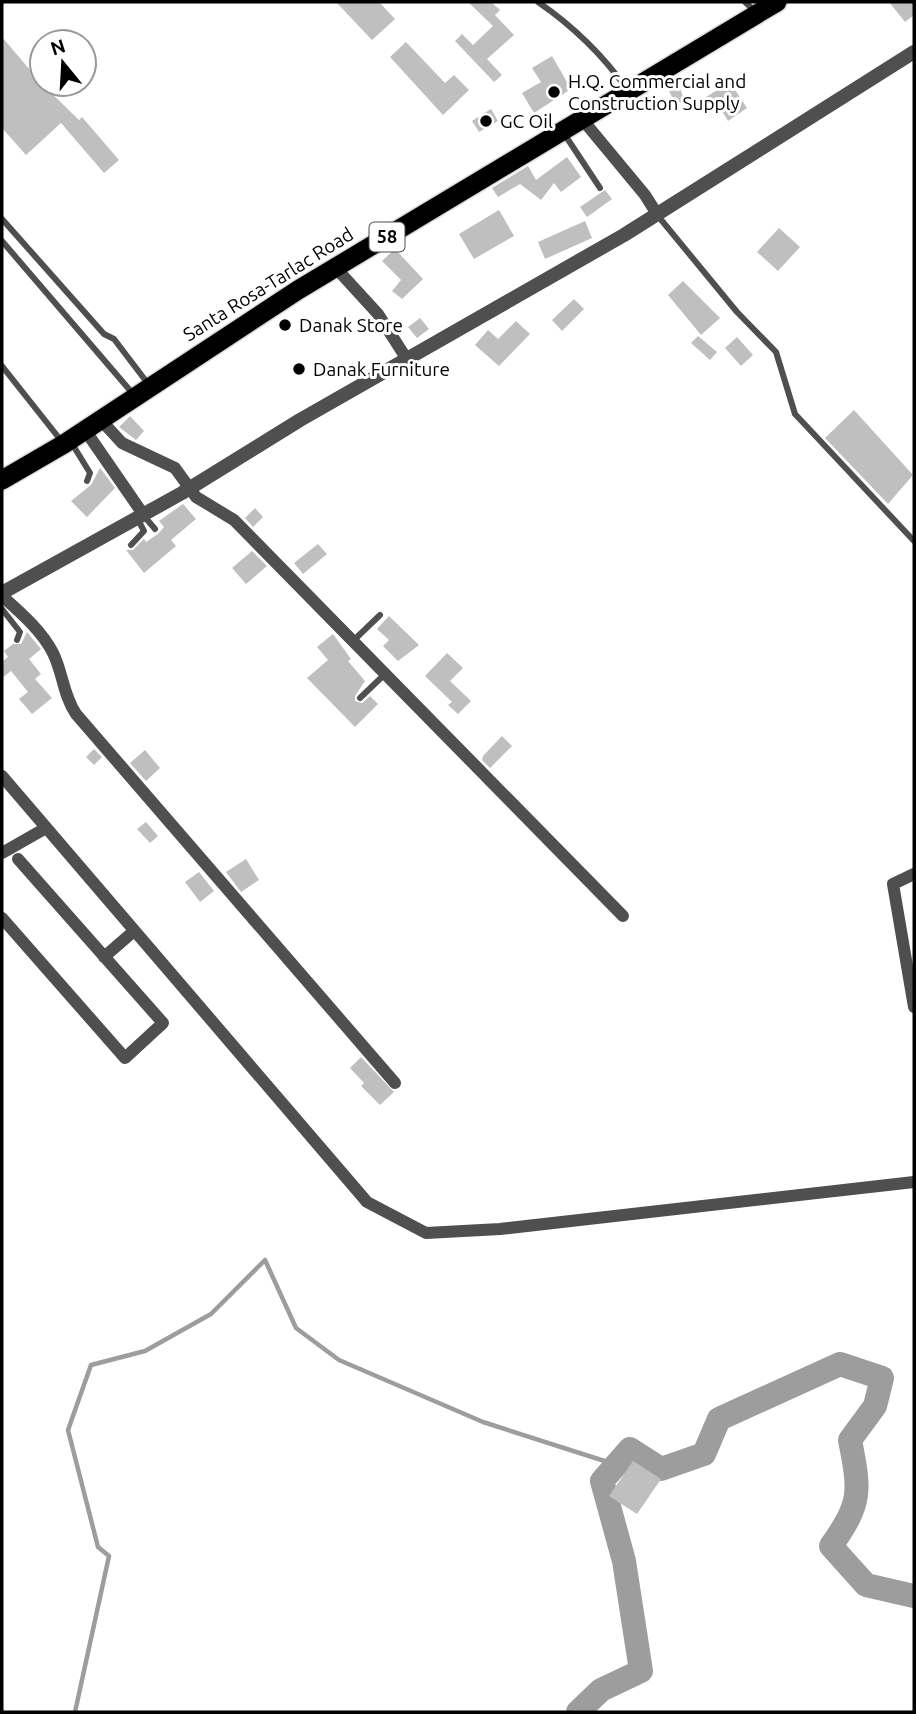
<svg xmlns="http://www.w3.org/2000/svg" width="916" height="1714" font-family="Ubuntu,sans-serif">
  <rect width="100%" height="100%" fill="#fff"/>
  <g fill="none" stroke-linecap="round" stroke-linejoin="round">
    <path stroke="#9d9d9d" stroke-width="4.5" d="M75,1712L109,1556L98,1547L68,1430L91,1365L145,1351L211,1314L265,1260L296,1328L339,1360L483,1422L617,1465"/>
    <path stroke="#9d9d9d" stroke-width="24" d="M578,1712L601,1690L641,1671L624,1561L602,1481L630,1449L661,1469L704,1454L719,1419L840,1364L882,1378L875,1406L850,1440C860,1492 862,1502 831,1546L866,1585L914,1596"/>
  </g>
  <path fill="#bfbfbf" d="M336,2H379L395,19L372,40Z
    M468,2H491L500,10L495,15L514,35L487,59L502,75L494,82L455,41L462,34L473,45L493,26Z
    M889,2H914V15L905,22Z
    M2,37L42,84L79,120L82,117L119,160L104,173L61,123L26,155L2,128Z
    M406,42L445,83L454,75L469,90L443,115L390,57Z
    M552,56L571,89L534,113L522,93L541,82L532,68Z
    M678,82L684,100L676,105L666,85Z
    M730,82L747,108L728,121L722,111L717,114L706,97Z
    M491,109L498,121L479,132L472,121Z
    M567,157L581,177L561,192L554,183L541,200L520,184L498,197L492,188L528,166L536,180Z
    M605,190L612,199L587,217L580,207Z
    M499,210L514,236L474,259L459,234Z
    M585,221L592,238L545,259L538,242Z
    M779,228L800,247L778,271L757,252Z
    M395,249L423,279L402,299L392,291L401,280L382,261Z
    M683,281L720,318L701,335L668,295Z
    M574,299L584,309L562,331L552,320Z
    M420,318L429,329L417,338L408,327Z
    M516,321L530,334L499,366L475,345L488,330L498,339Z
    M698,336L717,352L710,360L691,343Z
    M737,337L753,355L741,366L725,348Z
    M854,410L913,475L888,504L825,438Z
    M130,416L144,431L136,440L119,427Z
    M100,468L115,488L87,517L71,501L91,485Z
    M183,504L196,519L171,540L176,546L144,573L126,550H133L144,539L146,542L158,534L164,527L159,521Z
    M255,508L263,517L253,527L245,518Z
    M318,544L327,554L303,574L294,563Z
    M252,551L267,566L246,584L232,568Z
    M389,616L419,645L398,661L383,646L389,640L377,629Z
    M27,632L41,649L29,659L41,674L35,679L52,698L32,714L19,699L28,692L11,671L2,678V662L8,657L4,651L13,644H21Z
    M333,634L351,659L348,661L365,681L355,696V701L362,703L370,696L378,704L355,727L307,678L328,660L317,647Z
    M447,653L463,668L450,681L471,701L458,714L448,705L452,702L425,676Z
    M502,736L512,746L490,768L482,760L483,756Z
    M94,749L102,757L94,765L86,757Z
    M145,750L160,768L146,781L130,763Z
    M146,822L158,836L150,843L137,829Z
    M246,859L259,880L241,892L226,872Z
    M199,872L214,891L200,902L185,882Z
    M361,1057L394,1092L380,1105L361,1086L364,1083L350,1068Z
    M633,1461L661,1479L637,1514L609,1496Z"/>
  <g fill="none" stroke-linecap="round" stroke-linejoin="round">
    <defs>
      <path id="trunk" d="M2,480L64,444L298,290L777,2"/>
    </defs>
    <use href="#trunk" stroke="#dbdbdb" stroke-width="22"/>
    <path stroke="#4f4f4f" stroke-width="6" d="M538,2C573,26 602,54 627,89
      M745,2L756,12
      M563,132L600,188
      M658,216L737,312L776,352L795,414L914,541
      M2,219L104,334L114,339L149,385
      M2,241L134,395
      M2,366L63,443
      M71,442L90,473L87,481
      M144,516L155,529
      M131,545L144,531L137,518
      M2,609L20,632L17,640
      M353,641L380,615
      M360,698L385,674"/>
    <path stroke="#4f4f4f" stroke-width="12" d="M582,119L645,195L657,214
      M335,267L378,314L408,361
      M100,419L122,443L175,468L196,497L234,520L623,916
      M85,430L143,514
      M2,596C20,612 42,631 53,653C63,673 63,695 76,714L395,1083
      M2,776L367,1202L426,1233L500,1229L914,1182
      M2,853L46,828
      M914,874L893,884L914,1007
      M2,918L125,1058L163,1023L18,859
      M104,957L134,931"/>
    <path stroke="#4f4f4f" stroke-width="14" d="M2,593L182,493L300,420L624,235L914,52"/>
    <use href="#trunk" stroke="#000" stroke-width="19"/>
  </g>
  <g fill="#000" stroke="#fff" stroke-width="2.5">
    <circle cx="554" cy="92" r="7"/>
    <circle cx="486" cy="121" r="7"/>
    <circle cx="285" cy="325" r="7"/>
    <circle cx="299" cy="369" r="7"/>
  </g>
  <g text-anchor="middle" stroke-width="6" stroke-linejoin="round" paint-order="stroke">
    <rect fill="#fff" stroke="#4c4c4c" stroke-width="2" x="369.5" y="222.5" width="35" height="29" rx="5"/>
    <g font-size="18" font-weight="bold" fill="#000">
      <text x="387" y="243">58</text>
    </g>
    <g font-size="19" fill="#000" stroke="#fff" text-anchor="start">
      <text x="568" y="88">H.Q. Commercial and<tspan x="568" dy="22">Construction Supply</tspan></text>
      <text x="500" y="128">GC Oil</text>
      <text x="299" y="332">Danak Store</text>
      <text x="313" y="376">Danak Furniture</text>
    </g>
    <g font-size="19" fill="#000" stroke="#fff">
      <text transform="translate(268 284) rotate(-32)" y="7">Santa Rosa-Tarlac Road</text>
    </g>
  </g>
  <rect width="916" height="1714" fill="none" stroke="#000000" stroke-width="7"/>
  <g transform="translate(63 63) rotate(342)"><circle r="33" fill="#ffffff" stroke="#999999" stroke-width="2"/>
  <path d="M0-5L12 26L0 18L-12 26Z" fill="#000000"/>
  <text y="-10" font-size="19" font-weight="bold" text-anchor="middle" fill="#000000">N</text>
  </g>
</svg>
